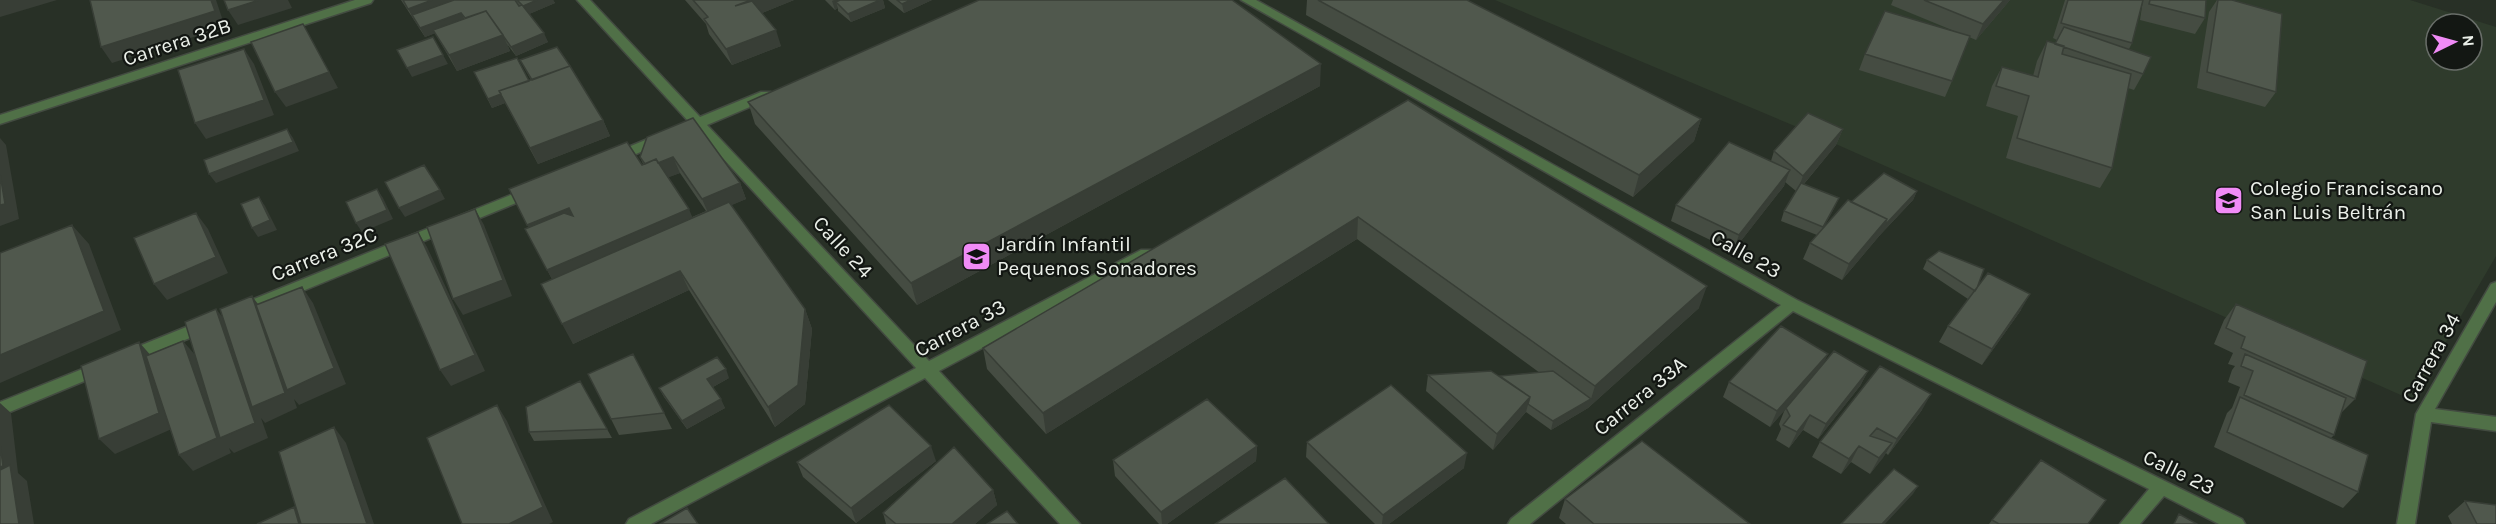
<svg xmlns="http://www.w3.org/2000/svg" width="2496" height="524" font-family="Karla,sans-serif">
  <rect width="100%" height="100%" fill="#283026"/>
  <path fill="#2f3b2c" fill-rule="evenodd" d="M1495,0H2410L2496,27V256L2412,400L1802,129ZM2436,24H2472V60H2436Z"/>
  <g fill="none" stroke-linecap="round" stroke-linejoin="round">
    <defs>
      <path id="street" d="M355,0H373L371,3L0,124V115Z
        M577,0H590L700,117L761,92H771L773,95L771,98L707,125L929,361L1141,250H1151L1153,254L1151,258L939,371L1080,524H1060L925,378L651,524H626L629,519L916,368L696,129L619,161H609L607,158L609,155L689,122Z
        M1241,0H1256L1797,300L2242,519L2245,524H2219L2164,496L2140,524H2120L2149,489L1793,311L1530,524H1508L1511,519L1781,305Z
        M533,186L538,188L540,191L538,194L244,315H234L231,311L234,307Z
        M2496,282V302L2435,409L2496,417V431L2431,422L2415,524H2397L2416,414L2491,284Z
        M206,319L212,321L214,325L212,329L128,363L122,361L120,357L122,353Z
        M100,362L106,364L108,368L106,372L0,416V402Z"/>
    </defs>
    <use href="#street" stroke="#434b41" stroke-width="3"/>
    <use href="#street" fill="#507047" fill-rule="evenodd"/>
  </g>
  <path fill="#454c42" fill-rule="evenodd" d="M401,0H553L555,3L529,14L548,42L516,56L507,44L510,51L457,71L435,33L425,37Z
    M685,0H794L762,13L781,46L732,65L709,34L706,24Z
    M825,0H883L885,8L851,22L838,11V8L835,10Z
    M888,0H932L904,13Z
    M1307,0H1467L1701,119L1694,141L1633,197L1306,15Z
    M1893,0H2010L1976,40L1969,37L1952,81L1945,97L1859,70L1865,54L1959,33L1891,5Z
    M2065,0H2143L2132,43L2129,49L2143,74L2134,90L2128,88L2112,168L2100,188L2006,158L2018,116L1986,106L1992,86L2002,67L2033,76L2037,61L2047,41L2055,44L2057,40L2053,38Z
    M2143,0H2206L2205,18L2195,34L2140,20Z
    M2217,0H2232L2276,92L2265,107L2197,88L2209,12Z
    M520,60L603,120L610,136L538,164L505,103L492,108L474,72L529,81L531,80Z
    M1320,86L917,305L755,124L748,102Z
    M1408,100L1699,308L1588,408L1551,430L1526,412L1493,450L1426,391L1428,375L1500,376L1540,373L1357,239L1046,434L987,369L983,348Z
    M1843,129L1836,145L1804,184L1839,198L1823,228L1851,202L1917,191L1913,200L1880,235L1842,280L1803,259L1810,243L1817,235L1781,221L1784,211L1796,191L1785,182L1784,186L1733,251L1671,221L1676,205L1771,161L1774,151Z
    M647,137L740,183L746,199L731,205L805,309L812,329L805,404L775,427L689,290L573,344L552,279L525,229L643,164L640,157ZM680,173L706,211L692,217L668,177Z
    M1927,260L1977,288L2021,310L1982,365L1939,342L1948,326L1968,299L1923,269Z
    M2236,304L2355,399L2341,413L2334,435L2331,438L2358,492L2343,508L2214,447L2227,413L2232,408L2240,387L2228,382L2232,370L2235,366L2228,364L2233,353L2214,344L2224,320Z
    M1824,363L1868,371L1860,386L1818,439L1803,430L1789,448L1776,440L1781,429L1779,424L1785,409L1770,427L1723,397L1729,382Z
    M729,378L713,387L725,408L687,429L664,397L659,388Z
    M580,381L612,438L534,441L529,432Z
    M1922,410L1888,455L1886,453L1870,474L1851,462L1841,474L1812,457L1820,442Z
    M664,413L672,429L619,435L611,419Z
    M1307,442L1464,468L1389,524H1375L1306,457Z
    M1257,446L1256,461L1167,524H1159L1115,476L1113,460Z
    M936,461L856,523L803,477L797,462Z
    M993,490L997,505L975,524H886L883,513Z
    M1565,499L1750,524H1566L1559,518Z
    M2465,501L2496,524H2452L2448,516Z
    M1992,520L2088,524H1989Z"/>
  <path fill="#383e36" d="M0,0H57L0,17Z
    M211,0H216L225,27L112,63L101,47Z
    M259,0H288L292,8L238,25L228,10Z
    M432,0H483L417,24L408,9Z
    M537,0H553L555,3L527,15L523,6Z
    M751,0H794L740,22L735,6Z
    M834,0H857L836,2L838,8L835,10L832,1Z
    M880,0H883L885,8L851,22L848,14Z
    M911,0H932L904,13L902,4Z
    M2004,0H2010L1976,40L1983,24Z
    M461,13L466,22L425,37L420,28Z
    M303,24L338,88L286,107L275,92Z
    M776,30L781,46L732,65L726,49Z
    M544,33L548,42L516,56L511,47Z
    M503,35L510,51L457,71L449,55Z
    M244,49L254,64L274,115L206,139L195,123Z
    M443,55L448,64L412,77L407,68Z
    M1321,64L1320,86L917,305L911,283Z
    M501,94L505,103L492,108L488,99Z
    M1701,119L1694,141L1633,197L1639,175Z
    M603,120L610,136L538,164L530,148Z
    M287,129L293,138L299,151L216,183L209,174Z
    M1843,129L1836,145L1797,192L1803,176Z
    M0,138L6,145L19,219L0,226Z
    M673,157L680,173L654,183L647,167Z
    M1790,170L1784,186L1733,251L1739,235Z
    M740,183L746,199L709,215L702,199Z
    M377,189L383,198L393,219L362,232L356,223Z
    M440,190L445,199L405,217L399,208Z
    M1917,191L1913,200L1880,235L1842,280L1849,264L1887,219Z
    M259,197L265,206L277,230L258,237L252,228Z
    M1839,198L1835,207L1819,236L1823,227Z
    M569,208L578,228L538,245L527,225Z
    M475,209L484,225L512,296L463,315L453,299Z
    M689,209L697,229L558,290L547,270Z
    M196,213L208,229L228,273L167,300L154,284Z
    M1358,217L1357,239L1046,434L1043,413Z
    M72,225L89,244L121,330L0,383V355Z
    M418,232L427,247L485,371L451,386L440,370Z
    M680,271L689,290L573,344L562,324Z
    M1707,286L1699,308L1588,408L1551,430L1553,421L1591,399L1595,386Z
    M302,287L313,303L346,384L299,405L294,399L297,408L265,423L261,418L268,438L234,453L229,448L231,453L193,471L179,455L183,341L196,356L216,309L229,325L252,296L264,312Z
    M2030,294L2021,310L1982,365L1992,349Z
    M805,309L812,329L805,404L775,427L768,407Z
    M139,342L153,358L174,428L115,454L99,439Z
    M1828,354L1821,370L1770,427L1777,411Z
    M726,369L729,378L711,388L707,379Z
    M1868,371L1860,386L1818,439L1826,424Z
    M1931,394L1922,410L1888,455L1897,439Z
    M1530,397L1526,412L1493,450L1497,434Z
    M721,399L725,408L687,429L682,421Z
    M0,403L11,413L18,473L27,481L34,524H19L0,490Z
    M497,405L507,421L553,522L549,524H509Z
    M1810,415L1803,430L1789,448L1797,432Z
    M334,427L346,443L374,524H367Z
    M1892,443L1883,458L1870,474L1879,458Z
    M931,446L936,461L856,523L851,508Z
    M1257,446L1256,461L1167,524H1162L1161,512Z
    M1859,446L1851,462L1841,474L1849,459Z
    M1467,453L1464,468L1389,524H1382L1383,515Z
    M1918,486L1913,494L1885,524H1882Z
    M993,490L997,505L975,524H952Z
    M294,507L307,522L308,524H299Z"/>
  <path fill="#50584d" stroke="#383e36" stroke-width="1.5" d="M90,0H211L215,11L101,47Z
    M224,0H259L228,10Z
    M403,0H432L408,9Z
    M454,0H515L519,6L522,5L517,0H537L523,6L544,33L511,47L486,11L465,18L461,13L420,28L412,15Z
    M693,0H751L735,6L752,1L776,30L726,49L704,19L708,17Z
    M840,0H880L848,14L836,2Z
    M897,0H911L902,4Z
    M979,0H1232L1321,64L911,283L748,102Z
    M1318,0H1467L1701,119L1639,175Z
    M1924,0H2004L1983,24Z
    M2068,0H2143L2132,43L2061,23Z
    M2150,0H2206L2205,18L2149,4Z
    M2218,0H2232L2282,14L2276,92L2207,72Z
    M486,11L503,35L449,55L433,30Z
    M1885,11L1970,36L1952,81L1865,54Z
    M303,24L329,72L275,92L251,42Z
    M2064,27L2151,57L2143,74L2055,44Z
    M433,37L443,55L407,68L397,50Z
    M2047,41L2064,46L2062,54L2131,74L2112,168L2017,138L2029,96L1996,86L2002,67L2038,77Z
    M557,47L570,66L532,80L520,60Z
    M244,49L264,100L195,123L178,70Z
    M517,58L529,81L499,91L501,94L488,99L474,72Z
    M570,66L603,120L530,148L499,91Z
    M1408,100L1707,286L1595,386L1358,217L1043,413L983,348Z
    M1808,113L1843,129L1803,176L1774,151Z
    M693,118L740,183L702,199L673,157L658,163L656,159L645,164L640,157L647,137Z
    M287,129L293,142L209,174L204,160Z
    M627,142L642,165L656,159L689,209L547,270L525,229L564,213L573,216L569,208L527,225L509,189Z
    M1729,142L1790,170L1739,235L1676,205Z
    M424,165L440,190L399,208L385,182Z
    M1884,173L1917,191L1884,226L1887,219L1851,202Z
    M0,174L5,204L0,205Z
    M1801,183L1839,198L1823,227L1784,211Z
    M377,189L387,210L356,223L346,202Z
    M259,197L270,220L252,228L241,204Z
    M1848,200L1887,219L1849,264L1810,243Z
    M729,202L805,309L798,385L768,407L680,271L562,324L541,284Z
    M475,209L503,280L453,299L427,227Z
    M196,213L216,257L154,284L134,238Z
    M72,225L104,311L0,355V253Z
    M418,232L475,355L440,370L385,244Z
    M1939,251L1984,269L1977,288L1975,291L1927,260Z
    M1988,273L2030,294L1992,349L1948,326Z
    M302,287L334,368L287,390L256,305Z
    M252,296L285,393L252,407L220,309Z
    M2236,304L2367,361L2355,399L2241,348L2245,337L2226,328Z
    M216,309L255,423L220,438L185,322Z
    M1781,326L1828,354L1777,411L1729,382Z
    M183,341L217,438L179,455L146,356Z
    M139,342L159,413L99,439L81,366Z
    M1834,351L1868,371L1826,424L1810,415L1797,432L1783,425L1790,416L1786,408Z
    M633,354L664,413L611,419L588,374Z
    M2245,354L2346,398L2334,435L2244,395L2253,371L2241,366Z
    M717,357L726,369L707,379L721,399L682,421L659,388Z
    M1880,366L1931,394L1897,439L1877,428L1870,436L1892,443L1879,458L1859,446L1849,459L1820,442Z
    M1491,371L1530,397L1497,434L1428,375Z
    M1553,371L1591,399L1553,421L1528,404L1530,397L1500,376Z
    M580,381L607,429L529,432L526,407Z
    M1391,385L1467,453L1383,515L1307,442Z
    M2240,397L2368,455L2358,492L2227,432Z
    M1207,399L1257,446L1161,512L1113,460Z
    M497,405L543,507L509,524H462L427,438Z
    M889,405L931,446L851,508L797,462Z
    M334,427L367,524H301L279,452Z
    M1642,441L1750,524H1594L1565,499Z
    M0,444L3,466L0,467Z
    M954,447L993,490L952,524H896L883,513Z
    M2041,460L2106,500L2088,524H1999L1992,520Z
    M10,465L19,524H0V470Z
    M1894,469L1918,486L1882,524H1841Z
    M1285,478L1329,524H1215Z
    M2465,501L2496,505V524H2477Z
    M294,507L299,524H257Z
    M687,508L698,524H660Z
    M1007,511L1018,524H987Z
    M2179,514L2197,524H2174Z"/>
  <defs>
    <symbol id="school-square" viewBox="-11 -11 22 22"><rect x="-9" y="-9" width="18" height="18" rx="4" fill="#f08bf6" stroke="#131713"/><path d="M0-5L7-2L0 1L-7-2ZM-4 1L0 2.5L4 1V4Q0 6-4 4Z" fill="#111"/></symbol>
  </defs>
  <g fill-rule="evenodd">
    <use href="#school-square" x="2212" y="184" width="33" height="33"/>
    <use href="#school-square" x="960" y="240" width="33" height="33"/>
  </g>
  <g text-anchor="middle" stroke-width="4.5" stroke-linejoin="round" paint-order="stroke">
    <g font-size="21" fill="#ebf0e9" stroke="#131713">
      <text transform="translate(177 42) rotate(-18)" y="7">Carrera 32B</text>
      <text transform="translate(843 247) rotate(47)" y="7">Calle 24</text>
      <text transform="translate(324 254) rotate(-22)" y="7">Carrera 32C</text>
      <text transform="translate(1746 254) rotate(29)" y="7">Calle 23</text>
      <text transform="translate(960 328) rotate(-28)" y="7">Carrera 33</text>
      <text transform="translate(2431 358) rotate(-61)" y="7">Carrera 34</text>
      <text transform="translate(1640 396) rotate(-39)" y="7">Carrera 33A</text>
      <text transform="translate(2179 472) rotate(26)" y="7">Calle 23</text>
    </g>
    <g font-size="21" fill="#ebf0e9" stroke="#131713" text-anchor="start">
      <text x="2250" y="195">Colegio Franciscano<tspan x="2250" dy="24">San Luis Beltrán</tspan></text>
      <text x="997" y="251">Jardín Infantil<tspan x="997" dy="24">Pequenos Sonadores</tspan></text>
    </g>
  </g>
  <g transform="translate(2454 42) rotate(85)"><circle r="28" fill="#131713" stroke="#696e69" stroke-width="1.5"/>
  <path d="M0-4.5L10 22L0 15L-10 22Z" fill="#f08bf6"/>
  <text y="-9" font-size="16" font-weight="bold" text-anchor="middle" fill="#ebf0e9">N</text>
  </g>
</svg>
